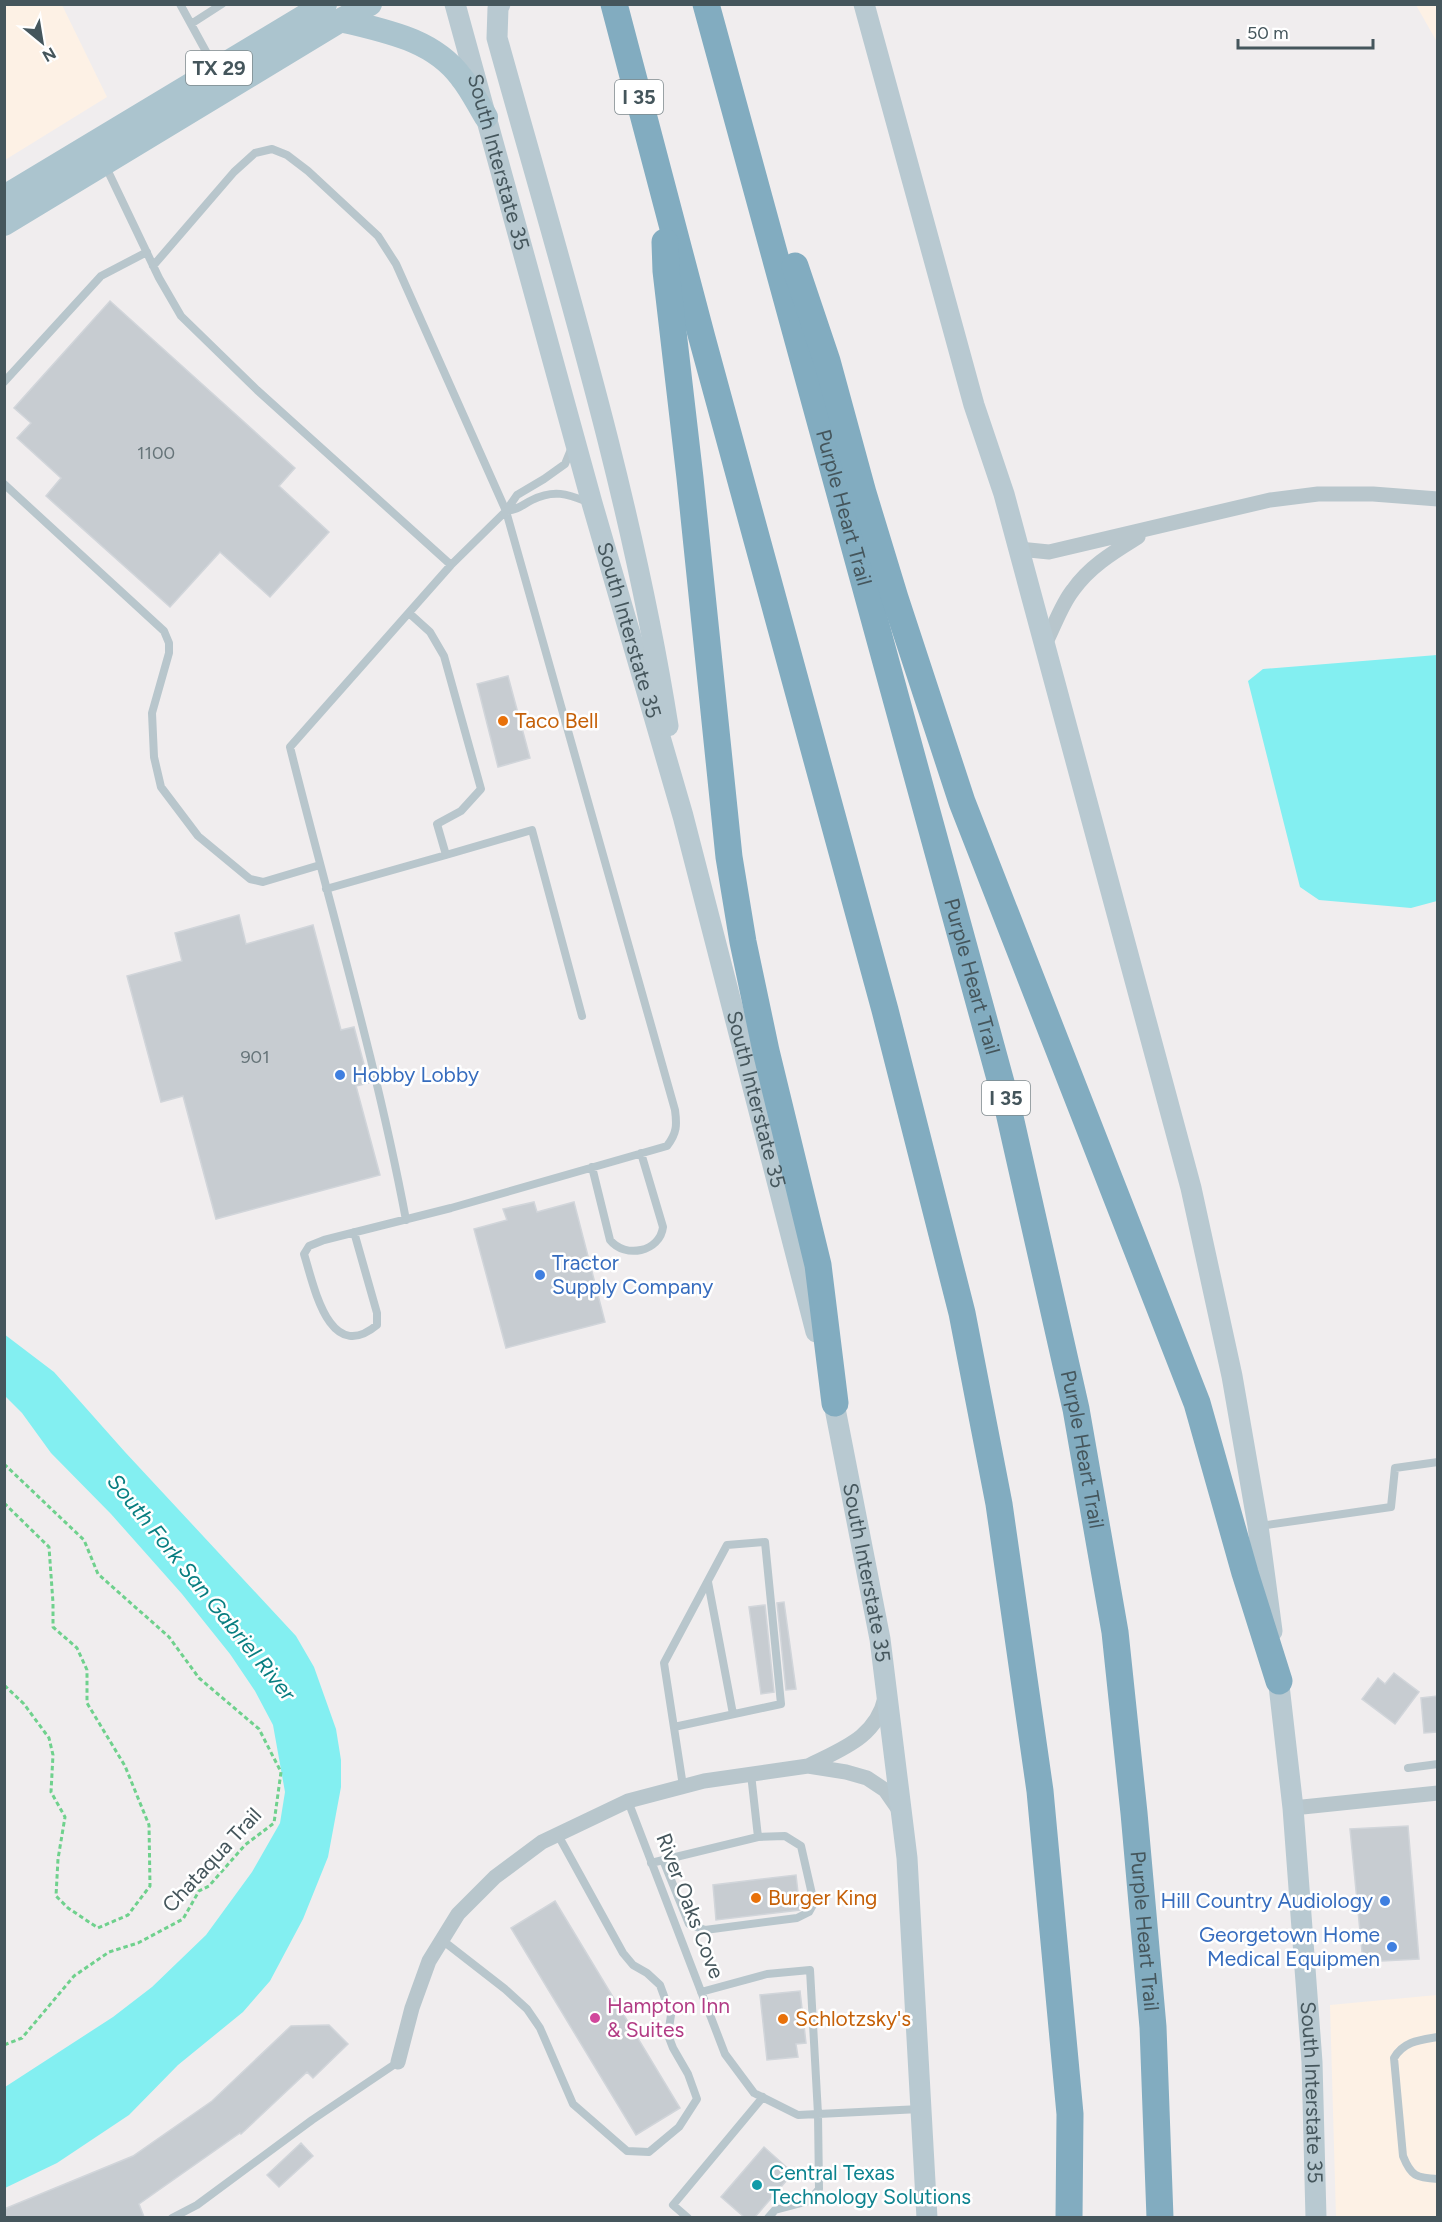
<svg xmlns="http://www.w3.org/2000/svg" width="1442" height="2222" font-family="Figtree,sans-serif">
  <rect width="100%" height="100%" fill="#f0edee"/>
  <path fill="#fdf1e5" d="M5,4L62,5L107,97L5,160Z
    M1416,5H1437V42Z
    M1437,1995V2217H1336L1330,2005Z"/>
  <path fill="#83eff1" d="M1437,655V901L1411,908L1319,900L1300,887L1248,681L1263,669Z
    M4,1334L54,1372L125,1452L296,1636L314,1667L336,1729L341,1760V1787L328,1857L303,1919L270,1981L243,2012L178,2065L129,2115L57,2163L5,2188V2087L113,2017L152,1987L206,1935L252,1872L280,1823L285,1792L273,1725L255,1691L230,1654L182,1594L111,1514L51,1453L22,1413L5,1396Z"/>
  <path fill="#c7ccd1" stroke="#d1d5da" stroke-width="1.5" d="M110,301L295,468L279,486L329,532L270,597L220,552L170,607L46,496L61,478L17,438L31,423L14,408Z
    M508,676L530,758L498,767L477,684Z
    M239,915L246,944L313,925L341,1030L354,1027L369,1083L356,1086L380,1175L216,1219L183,1096L161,1102L127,976L182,961L175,933Z
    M534,1202L537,1212L574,1202L605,1322L506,1348L474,1229L507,1220L503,1209Z
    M784,1602L796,1689L786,1690L777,1603Z
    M765,1605L774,1692L761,1694L749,1607Z
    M1394,1673L1419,1692L1395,1724L1362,1699L1378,1678L1385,1684Z
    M1437,1696V1732L1424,1733L1421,1698Z
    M1408,1826L1419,1959L1363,1962L1350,1829Z
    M796,1875L800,1910L716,1920L713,1885Z
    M555,1901L680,2108L636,2135L511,1928Z
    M800,1991L806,2043L796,2044L798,2057L767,2060L760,1995Z
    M329,2025L348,2044L313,2078L307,2072L241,2134L240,2133L139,2204L144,2217H4V2209L133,2156L212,2101L291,2026Z
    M301,2143L313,2156L279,2187L267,2175Z
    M764,2147L793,2173L755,2217H744L721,2197Z"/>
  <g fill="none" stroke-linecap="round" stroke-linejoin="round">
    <path stroke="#6fd18d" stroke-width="3" stroke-dasharray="4.5 3" stroke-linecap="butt" d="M4,1464L84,1540L98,1574L169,1637L199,1678L259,1729L281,1772L274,1823L245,1845L209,1886L199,1891L183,1919L138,1943L109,1952L74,1976L22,2038L4,2045
      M4,1503L49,1547L53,1603V1627L77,1648L87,1670V1703L125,1766L149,1825L150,1886L128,1915L98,1928L68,1908L56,1896L58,1859L65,1817L51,1792L53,1755L49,1738L24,1704L4,1685
      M4,1882V1912"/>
    <path stroke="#b8c6cc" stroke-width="8" d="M180,4L215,68
      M191,24L222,4
      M105,165L159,278L181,316L257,390L451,565
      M153,266L234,172L255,153L272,149L287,155L308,171L378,236L396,264L506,511L675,1110C677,1125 677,1133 667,1146L451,1208L324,1240L309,1246L304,1254C314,1286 329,1365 377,1325V1313L354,1232
      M4,382L101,276L147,252
      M4,484L164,631L169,643V653L152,713L154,757L161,787L198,836L250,879L263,882L320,865
      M506,511C518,510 522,505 532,500C554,489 567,494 588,502
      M409,613L430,632L444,656L481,789L461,811L437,824L446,855L532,830L582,1016
      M326,889L446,855
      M592,1167L610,1240C625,1259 660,1252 663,1227L641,1153
      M406,1220C376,1060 329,904 290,747L451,565L506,511L517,495L544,479L565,464L572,447
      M1260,1526L1391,1507L1395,1468L1438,1462
      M708,1582L733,1714
      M674,1727L781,1704L765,1542L727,1545L664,1663L683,1786
      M1408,1768L1438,1764
      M628,1801L725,2054L754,2093L798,2115L920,2109
      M663,1860L689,1924L705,1930L797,1918L809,1912L814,1903L801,1846L785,1836L758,1837
      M651,1863L758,1837L751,1774
      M442,1940L505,1989L527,2009L540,2028L573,2104L627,2151L649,2152L679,2127L697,2099L688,2074L673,2048L668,2035L671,2015L660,1985L647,1973L633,1965L623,1953L558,1835
      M701,1992L767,1974L810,1970L818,2114L819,2189L809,2201L775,2210L768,2218
      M1438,2037C1420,2040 1404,2041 1394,2058L1403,2156C1411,2176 1416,2178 1438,2179
      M172,2218L197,2205L312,2120L398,2062
      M688,2218L673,2205L763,2097"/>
    <path stroke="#b8c6cc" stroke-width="15" d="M1019,549L1049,552L1270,500L1318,494H1373L1438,499
      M1045,644C1054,627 1061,605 1073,590C1090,566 1114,552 1138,537
      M808,1766C841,1749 876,1738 885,1698
      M1293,1808L1438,1793
      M398,2062L412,2008L429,1961L458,1914L495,1877L542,1842L628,1801L704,1781L808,1766L846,1772L867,1778L885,1790L901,1813"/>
    <g stroke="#b8c9d1" stroke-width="21">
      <path id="s1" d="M455,4L592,503L683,816L816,1332"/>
      <path d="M500,4L498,8L497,38C560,265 631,492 668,726"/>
      <path d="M864,4L974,405L1004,494L1191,1188L1232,1376L1258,1526L1272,1631"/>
      <path id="s2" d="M831,1388L880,1639L907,1858L927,2218"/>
      <path id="s3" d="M1277,1668L1293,1808L1312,2062L1316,2218"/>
    </g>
    <path stroke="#abc4ce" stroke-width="24" d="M341,20C385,31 433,39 461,77C471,89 478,104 486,117
      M4,197L325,4
      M4,224L341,20L370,4"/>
    <g stroke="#82acc0" stroke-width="27">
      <path d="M614,4L702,338L885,1010L962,1313L999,1504L1040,1791L1070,2114L1069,2218"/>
      <path id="s4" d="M706,4L1008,1108L1076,1409L1115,1632L1134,1813L1153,2027L1160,2218"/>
      <path d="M665,242L666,271L690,478L729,857L743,942L766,1051L818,1265L835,1403"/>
      <path d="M795,266L827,361L863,493L895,598L962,802L1197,1403L1245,1573L1279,1681"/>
    </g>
  </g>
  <g fill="#e8710a" stroke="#fff" stroke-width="2">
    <circle cx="503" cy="721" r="6"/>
    <circle cx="756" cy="1898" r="6"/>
    <circle cx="783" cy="2019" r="6"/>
  </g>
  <g fill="#3f7fe0" stroke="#fff" stroke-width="2">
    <circle cx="340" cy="1075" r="6"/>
    <circle cx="540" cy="1275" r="6"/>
    <circle cx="1385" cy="1901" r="6"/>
    <circle cx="1392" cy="1947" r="6"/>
  </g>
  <circle fill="#d1479c" stroke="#fff" stroke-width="2" cx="595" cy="2018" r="6"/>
  <circle fill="#0f9aa8" stroke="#fff" stroke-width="2" cx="757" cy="2185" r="6"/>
  <g text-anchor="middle" stroke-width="5" stroke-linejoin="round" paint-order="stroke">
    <g font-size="18" fill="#667479">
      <text x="156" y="459">1100</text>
      <text x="255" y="1063">901</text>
    </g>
    <g fill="#fff" stroke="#7d898d" stroke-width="1.5">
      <rect x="186" y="51" width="66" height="34" rx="4.5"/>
      <rect x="615" y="80" width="48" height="34" rx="4.5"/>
      <rect x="982" y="1081" width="48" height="34" rx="4.5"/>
    </g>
    <g font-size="20" font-weight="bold" fill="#45565c">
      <text x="219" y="75">TX 29</text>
      <text x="639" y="104">I 35</text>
      <text x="1006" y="1105">I 35</text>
    </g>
    <g font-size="21" fill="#45565c" stroke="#fff">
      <text dy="7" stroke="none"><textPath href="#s1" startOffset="164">South Interstate 35</textPath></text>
      <text dy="7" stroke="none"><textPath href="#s4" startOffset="522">Purple Heart Trail</textPath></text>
      <text dy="7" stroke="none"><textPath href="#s1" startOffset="650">South Interstate 35</textPath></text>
      <text dy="7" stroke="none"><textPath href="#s4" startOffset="1008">Purple Heart Trail</textPath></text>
      <text dy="7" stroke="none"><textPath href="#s1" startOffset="1136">South Interstate 35</textPath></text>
      <text dy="7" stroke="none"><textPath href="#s4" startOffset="1494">Purple Heart Trail</textPath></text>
      <text dy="7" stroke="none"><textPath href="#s2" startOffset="188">South Interstate 35</textPath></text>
      <text transform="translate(212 1860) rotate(-47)" y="7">Chataqua Trail</text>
      <text transform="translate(690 1906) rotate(69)" y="7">River Oaks Cove</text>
      <text dy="7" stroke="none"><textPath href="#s4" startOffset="1980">Purple Heart Trail</textPath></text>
      <text dy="7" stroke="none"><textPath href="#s3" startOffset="426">South Interstate 35</textPath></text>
    </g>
    <g font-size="21" fill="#c56008" stroke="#fff" text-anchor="start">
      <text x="515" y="728">Taco Bell</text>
      <text x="768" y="1905">Burger King</text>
      <text x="795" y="2026">Schlotzsky's</text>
    </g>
    <g font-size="21" fill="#366cbe" stroke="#fff" text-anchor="start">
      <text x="352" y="1082">Hobby Lobby</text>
      <text x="552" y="1270">Tractor<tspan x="552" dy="24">Supply Company</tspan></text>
      <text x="1373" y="1908" text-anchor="end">Hill Country Audiology</text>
      <text x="1380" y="1942" text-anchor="end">Georgetown Home<tspan x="1380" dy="24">Medical Equipmen</tspan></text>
    </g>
    <g font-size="21" fill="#b23c85" stroke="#fff" text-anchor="start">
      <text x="607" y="2013">Hampton Inn<tspan x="607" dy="24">&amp; Suites</tspan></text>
    </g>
    <g font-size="21" fill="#0d838f" stroke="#fff" text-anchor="start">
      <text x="769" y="2180">Central Texas<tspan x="769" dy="24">Technology Solutions</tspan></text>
    </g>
    <g font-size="22" font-style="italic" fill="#087e80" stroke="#fff">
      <text transform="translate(202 1587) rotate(51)" y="8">South Fork San Gabriel River</text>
    </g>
  </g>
  <rect width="1442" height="2222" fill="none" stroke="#45565c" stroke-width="12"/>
  <g transform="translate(42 42) rotate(150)" stroke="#ffffff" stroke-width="4.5" paint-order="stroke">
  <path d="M0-4.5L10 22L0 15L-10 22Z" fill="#45565c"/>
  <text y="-9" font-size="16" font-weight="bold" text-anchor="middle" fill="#45565c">N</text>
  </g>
  <path d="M1238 39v9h135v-9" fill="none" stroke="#45565c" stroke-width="3"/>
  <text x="1247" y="39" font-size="18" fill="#45565c" stroke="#ffffff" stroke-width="4.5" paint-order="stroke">50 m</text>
</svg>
